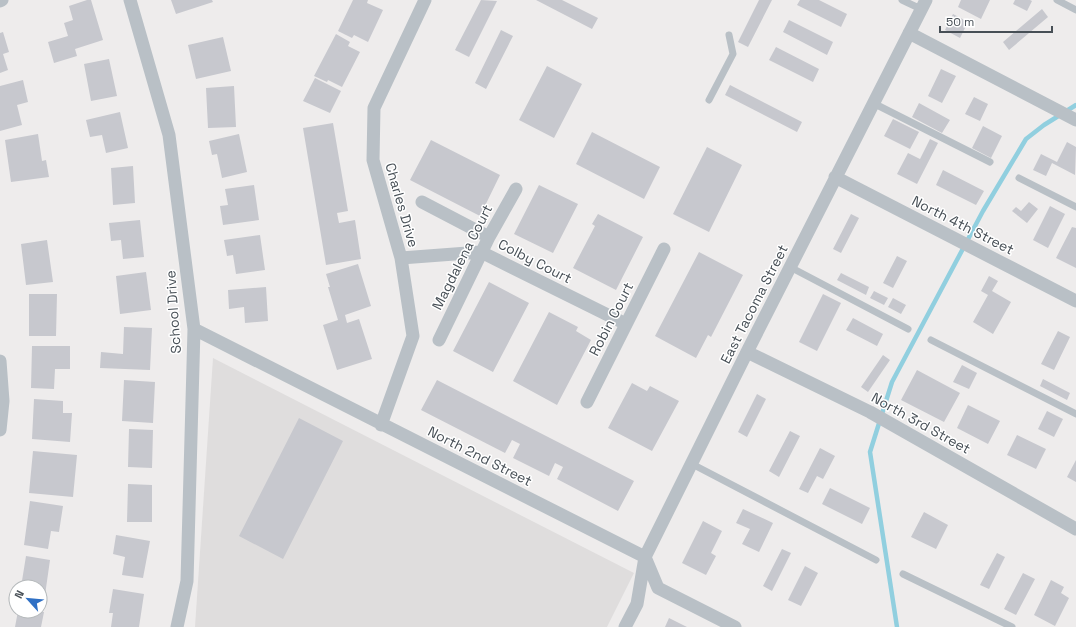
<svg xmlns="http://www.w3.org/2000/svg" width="1076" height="627" font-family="'Space Grotesk',sans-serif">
  <rect width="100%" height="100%" fill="#eeecec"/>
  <path fill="#dfdddd" d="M213,358L634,573L607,627H195Z"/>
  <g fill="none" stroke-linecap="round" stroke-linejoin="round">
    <path stroke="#91cfdf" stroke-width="4.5" d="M897,627L870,452L892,382L983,211L1026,139L1044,125L1076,105"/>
  </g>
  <path fill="#c7c8ce" d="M87,0H91L103,40L75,49L77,56L54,63L48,42L68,36L64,23L73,20L69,6Z
    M171,0H212L213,2L176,14Z
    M353,0H368L367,3L383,10L368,42L354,35L352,38L338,31Z
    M481,0L497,1L469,57L455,50Z
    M536,0H562L598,18L592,29Z
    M759,0H772L748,47L738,42Z
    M800,0H819L847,14L841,27L797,5Z
    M961,0H990L981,19L958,7Z
    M1015,0H1030L1032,1L1027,11L1013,4Z
    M1042,9L1048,17L1009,50L1003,42Z
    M953,14L968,22L960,38L945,30Z
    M789,20L833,42L827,55L783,32Z
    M501,30L513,36L486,89L475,83Z
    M3,32L9,52L3,54L8,70L0,73V33Z
    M336,34L350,42L348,46L360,52L342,87L328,80L327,82L314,76Z
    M223,37L231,71L196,79L188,45Z
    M776,47L819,69L813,82L769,60Z
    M109,59L117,96L91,101L84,64Z
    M547,66L582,84L554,138L519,120Z
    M941,69L956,76L942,103L928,96Z
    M315,78L341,91L330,113L303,101Z
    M23,80L28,102L17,105L22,125L0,131V86Z
    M730,85L802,122L797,132L725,95Z
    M234,86L236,127L208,128L206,88Z
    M974,97L988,104L980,121L965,114Z
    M919,103L950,120L942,133L912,117Z
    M120,112L128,148L106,153L102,135L90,137L86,120Z
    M893,119L919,132L910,149L884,136Z
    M333,123L348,211L337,213L339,223L355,220L361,259L326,265L303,128Z
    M983,126L1002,136L991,158L972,148Z
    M592,132L660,167L644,199L576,164Z
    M38,134L42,161L46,160L49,177L11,182L5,140Z
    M239,134L247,172L222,178L217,154L212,155L209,141Z
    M930,139L938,143L917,184L897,174L908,153L920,159Z
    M431,140L500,175L480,216L410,180Z
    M1067,142L1076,147L1075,175L1052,163L1046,176L1033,170L1041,154L1057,162Z
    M707,147L742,165L709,232L673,214Z
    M133,166L135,203L113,205L111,168Z
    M943,170L984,191L976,205L936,185Z
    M254,185L259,220L223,225L220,206L228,205L225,189Z
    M539,185L578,204L553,253L514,234Z
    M1029,202L1038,209L1027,223L1012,211L1016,207L1021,211Z
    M1050,206L1065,214L1048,248L1033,240Z
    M598,214L643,237L616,290L573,268L595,226L592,224Z
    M851,214L859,218L841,253L833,249Z
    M140,220L144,257L123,259L121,240L111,241L109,223Z
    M1072,227L1076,228V268L1056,258Z
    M260,235L265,270L236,274L233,255L227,256L224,240Z
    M47,240L53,282L26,285L21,244Z
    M699,252L743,275L711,337L708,335L696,358L655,336Z
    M897,256L907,261L893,288L883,283Z
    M358,264L371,306L345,315L347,323L359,319L372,359L337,370L323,325L338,320L328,287H330L326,274Z
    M146,272L151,310L120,314L116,276Z
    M841,273L869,287L866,295L837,280Z
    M989,276L998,281L992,291L1011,302L993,334L973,322L988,295L981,291Z
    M489,282L529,303L493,372L453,351Z
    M266,287L268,321L245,323L244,307L229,309L228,290Z
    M874,291L888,298L884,305L870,298Z
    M29,294H57L56,336H29Z
    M823,294L841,303L817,351L799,342Z
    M893,298L906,305L901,314L888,307Z
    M549,312L578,327L576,331L591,340L557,405L513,381Z
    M853,318L883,334L877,346L846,330Z
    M124,327L152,328L150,370L100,368L101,352L123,354Z
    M1058,331L1070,337L1054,370L1041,364Z
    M32,346H70V369H55L54,389L31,388Z
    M883,355L890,360L868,392L861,387Z
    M962,365L977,373L969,389L953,382Z
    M917,370L960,393L944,422L901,400Z
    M1043,379L1070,393L1067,400L1040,386Z
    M124,380L155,382L153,423L122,421Z
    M437,380L634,481L618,511L557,479L563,467L555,463L549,476L513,458L520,444L512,440L505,453L421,410Z
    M632,383L647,391L650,386L679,401L652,451L608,428Z
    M757,394L766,399L747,437L738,432Z
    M34,399L63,401V413H72L70,442L32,439Z
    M968,405L1000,421L988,444L957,428Z
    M1047,411L1063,419L1054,437L1038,429Z
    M299,418L343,441L283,559L239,536Z
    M129,429L153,430L152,468L128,467Z
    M790,431L800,436L779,477L769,471Z
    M1017,435L1046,449L1036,469L1007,455Z
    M820,448L835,456L823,479L817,476L808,493L799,489Z
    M33,451L77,455L73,497L29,493Z
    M1076,460V482L1067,477Z
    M128,484L152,485V522H127Z
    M830,488L870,508L862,524L822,504Z
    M30,501L63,506L59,532L51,531L48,549L24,545Z
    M743,509L773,523L759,552L742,544L750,529L736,523Z
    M924,512L948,525L936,549L911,537Z
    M703,521L722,531L711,553L716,556L706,575L682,563Z
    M116,535L150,541L143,578L122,575L125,557L113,554Z
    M782,549L791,553L772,591L763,586Z
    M997,553L1005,557L989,589L980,585Z
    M26,556L50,560L44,602L40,601V587H21Z
    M805,566L818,573L801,606L788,600Z
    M1023,573L1035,579L1016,615L1004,609Z
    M1051,580L1064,587L1061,593L1069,598L1055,626L1034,615Z
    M113,589L144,594L139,627H111L113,613H109Z
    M18,611L44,612L41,627H15Z
    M669,618L687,627H665Z"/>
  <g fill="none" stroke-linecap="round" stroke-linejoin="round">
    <path stroke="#b9c0c6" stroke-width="7" d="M902,0L921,9
      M1057,0L1076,10
      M709,100L733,54L729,35
      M873,103L990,162
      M1019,178L1076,207
      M790,267L908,329
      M931,340L1076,414
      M692,464L876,560
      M903,574L1012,627"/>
    <path stroke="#b9c0c6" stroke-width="13" d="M130,0L169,135L194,329L187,581L177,627
      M0,1L2,0
      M909,33L1076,120
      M835,177L1076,301
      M422,202L489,237
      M401,258L481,252L626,324
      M194,329L645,557L658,588L735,627
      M439,340L489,237L516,189
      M747,352L870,412L1076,529
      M0,361L3,401L0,430
      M587,402L664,249
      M381,425L413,336L401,258L373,160L374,108L425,0
      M625,627L637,604L645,557L747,352L926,0"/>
  </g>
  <g text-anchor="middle" stroke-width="3" stroke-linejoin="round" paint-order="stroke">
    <g font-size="14" fill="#474f56" stroke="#fff">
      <text transform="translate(402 205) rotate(74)" y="5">Charles Drive</text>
      <text transform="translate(963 225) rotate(27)" y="5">North 4th Street</text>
      <text transform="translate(462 257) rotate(-63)" y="5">Magdalena Court</text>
      <text transform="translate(535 261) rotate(27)" y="5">Colby Court</text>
      <text transform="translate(754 304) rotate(-63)" y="5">East Tacoma Street</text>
      <text transform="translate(173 312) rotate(-94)" y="5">School Drive</text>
      <text transform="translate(611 319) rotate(-63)" y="5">Robin Court</text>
      <text transform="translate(921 423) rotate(29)" y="5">North 3rd Street</text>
      <text transform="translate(480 456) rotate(27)" y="5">North 2nd Street</text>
    </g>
  </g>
  <g transform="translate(28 599) rotate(297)"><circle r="19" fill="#ffffff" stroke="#b5b9bb"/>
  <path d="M0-3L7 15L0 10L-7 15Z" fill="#2f70c5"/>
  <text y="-6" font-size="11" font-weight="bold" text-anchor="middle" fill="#474f56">N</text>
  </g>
  <path d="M940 26v6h112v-6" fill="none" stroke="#474f56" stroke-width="2"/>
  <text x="946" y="26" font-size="12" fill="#474f56" stroke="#ffffff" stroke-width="3" paint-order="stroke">50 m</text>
</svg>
